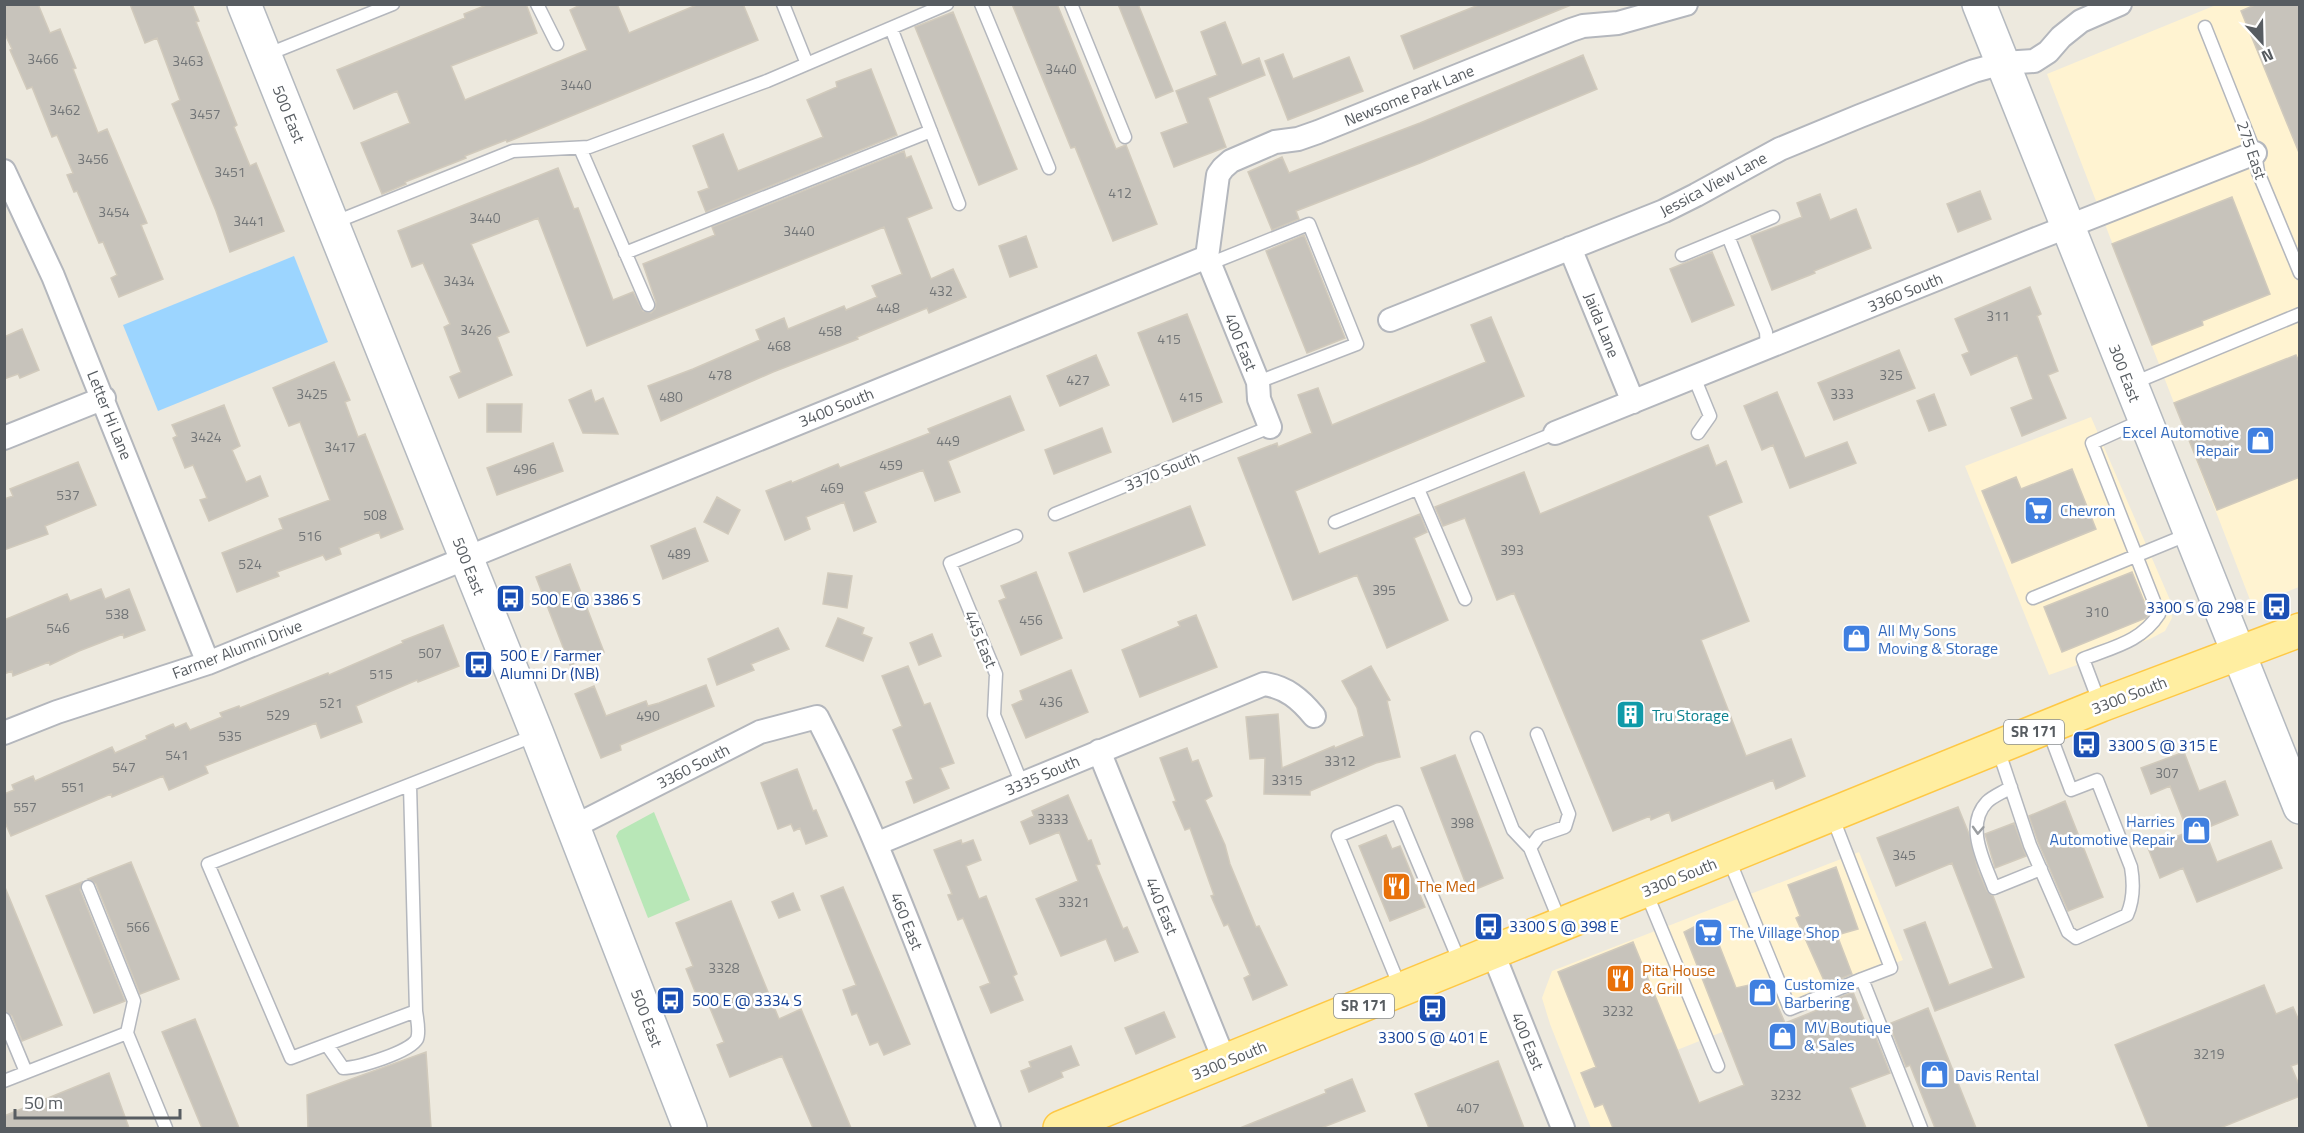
<svg xmlns="http://www.w3.org/2000/svg" width="2304" height="1133" font-family="'Titillium Web',sans-serif">
  <rect width="100%" height="100%" fill="#ede9de"/>
  <path fill="#fff3d1" d="M2216,5H2299V587L2252,605L2047,74Z
    M2091,417L2170,600L2172,618L2165,631L2150,639L2049,675L1965,466Z
    M1859,852L1903,960L1677,1050L1708,1128H1591L1550,1024L1542,998L1552,971Z"/>
  <path fill="#b8e7b7" d="M654,812L690,900L648,918L616,836L619,831Z"/>
  <path fill="#9cd5ff" d="M294,256L328,342L158,411L123,325Z"/>
  <path fill="#c7c3bb" stroke="#d1cabc" stroke-width="1.5" d="M4,4H38L50,33L60,29L76,68L73,69L98,133L107,129L147,223L141,225L163,279L119,297L111,278L117,275L103,242L99,243L77,191L74,192L67,175L73,173L57,135L52,137L32,87L27,89L10,50L12,49L4,32Z
    M130,4H192L199,21L196,22L237,125L234,127L250,166L256,163L284,231L230,252L216,211L172,104L180,100L157,38L145,43Z
    M489,4H526L537,33L451,66L465,100L587,50L570,10L582,4H617L629,33L699,4H743L758,40L507,142L506,140L465,156L466,158L405,182L406,184L382,194L361,143L410,123L397,91L354,109L337,70L465,18L464,14Z
    M1012,4H1057L1116,149L1126,145L1157,224L1113,241L1075,147L1071,148Z
    M1118,4H1138L1173,91L1156,98Z
    M1481,4L1571,5L1414,69L1401,36Z
    M2257,4H2300V155L2241,11Z
    M953,12L1017,169L979,185L915,27Z
    M1225,22L1242,65L1259,58L1265,75L1208,98L1226,147L1174,167L1161,133L1188,123L1176,91L1217,75L1201,32Z
    M1283,54L1293,79L1349,57L1363,91L1288,120L1265,61Z
    M1583,55L1597,89L1420,163L1296,211L1299,219L1272,230L1248,172L1282,157L1289,173L1420,123Z
    M871,69L897,135L706,212L698,192L709,188L693,146L723,134L738,171L823,137L807,100L837,87L836,82Z
    M904,151L906,158L911,156L932,208L907,218L931,279L953,269L966,297L929,313L927,308L857,337L858,339L773,372L661,421L648,386L693,369L760,340L756,330L784,318L788,329L844,306L846,310L877,297L872,286L902,274L884,227L587,346L538,218L471,244L509,332L497,337L512,375L459,398L450,377L461,372L444,327L450,324L423,263L412,267L398,231L558,168L574,209L578,208L613,300L633,292L643,311L651,313L655,309L656,302L643,264L715,235L712,227Z
    M1980,191L1991,219L1958,232L1947,204Z
    M1820,194L1830,220L1856,209L1871,248L1814,271L1815,273L1772,290L1751,236L1802,217L1797,203Z
    M2232,197L2270,294L2202,321L2203,325L2152,345L2112,244Z
    M1304,235L1345,338L1307,353L1266,251Z
    M1026,236L1037,267L1010,277L999,246Z
    M1712,252L1734,305L1692,322L1670,269Z
    M2030,287L2041,314L2037,316L2058,371L2048,375L2066,418L2022,436L2011,408L2033,399L2017,355L1971,375L1962,355L1969,352L1955,319Z
    M1187,314L1222,402L1173,422L1138,333Z
    M1491,317L1524,396L1295,491L1319,554L1420,514L1427,532L1414,538L1448,620L1387,648L1357,575L1293,600L1238,458L1277,443L1278,447L1312,433L1298,395L1318,388L1332,425L1486,362L1471,325Z
    M22,329L39,370L20,378L18,374L4,379V337Z
    M1899,350L1915,388L1834,420L1818,383Z
    M1096,355L1109,385L1060,406L1047,376Z
    M2296,355L2300,364V477L2217,510L2174,403Z
    M334,362L350,400L345,402L358,437L365,434L403,529L381,538L379,532L339,548L341,554L326,560L323,555L277,572L279,576L237,592L222,553L283,529L279,519L330,500L300,422L289,426L273,388Z
    M591,390L595,402L603,398L618,434L583,433L569,400Z
    M1777,392L1805,458L1847,442L1856,463L1790,488L1773,445L1762,450L1744,406Z
    M1934,394L1946,425L1929,431L1917,401Z
    M1010,396L1024,430L948,461L960,492L935,501L923,470L864,492L876,522L854,531L844,502L806,517L810,529L785,540L766,491L791,481L792,483L838,464L840,468L930,433L928,429Z
    M487,404H522L521,432H487Z
    M224,405L240,446L232,450L246,482L260,476L268,496L209,521L200,500L207,498L193,465L185,468L173,438L177,436L172,425Z
    M1102,428L1111,452L1054,474L1045,450Z
    M553,443L563,471L497,495L487,468Z
    M1708,445L1716,466L1726,461L1742,502L1708,516L1749,621L1701,640L1746,756L1791,739L1805,776L1776,789L1773,780L1672,821L1669,812L1651,820L1650,816L1613,831L1514,593L1497,600L1465,518L1443,526L1435,507L1524,472L1540,514Z
    M78,462L96,505L45,526L48,534L4,550V499L13,496L10,489Z
    M2072,469L2096,529L2012,563L1982,491L2016,477L2021,489Z
    M717,497L740,510L728,534L704,522Z
    M1190,506L1205,545L1084,592L1069,553Z
    M695,528L708,561L663,579L651,546Z
    M570,564L604,652L570,665L536,577Z
    M1036,572L1062,638L1021,655L999,601L1006,598L1001,586Z
    M2132,572L2149,614L2146,618L2062,652L2044,607Z
    M828,573L852,576L847,608L823,604Z
    M101,589L105,599L129,589L145,630L124,638L123,634L79,651L50,665L49,662L13,676L12,671L4,674V620L67,594L70,601Z
    M1196,615L1217,667L1140,697L1122,650L1180,626L1178,622Z
    M838,618L864,628L862,634L872,638L863,661L826,646Z
    M443,625L459,666L418,682L417,680L356,706L362,722L321,738L316,723L205,766L208,773L169,790L163,776L112,797L111,794L11,836L4,820V794L14,790L12,785L33,776L35,781L112,747L115,753L147,739L146,736L173,724L175,728L186,723L190,730L222,717L220,713L239,706L240,708L328,673L329,675L403,643L402,641Z
    M778,628L789,649L751,664L754,670L717,685L708,659Z
    M932,634L941,656L919,665L910,643Z
    M908,666L924,705L930,703L954,763L940,768L949,788L914,803L906,782L913,779L893,730L902,726L882,676Z
    M1371,666L1390,700L1387,701L1400,757L1376,763L1310,791V795L1264,794L1265,758L1250,759L1246,717L1278,714L1282,768L1334,746L1335,748L1364,736L1357,708L1342,681Z
    M1071,670L1088,712L1026,738L1012,705L1023,700L1020,691Z
    M706,685L714,706L620,745L621,750L601,758L575,694L594,686L606,716L646,701L648,706L659,703Z
    M1187,748L1192,762L1198,760L1212,796L1205,800L1225,845L1230,864L1256,927L1259,926L1287,985L1253,1000L1244,978L1250,975L1228,924L1224,926L1211,896L1214,895L1190,828L1185,830L1173,802L1176,801L1160,758Z
    M2184,752L2199,791L2225,781L2238,815L2204,829L2217,862L2271,841L2282,868L2197,902L2183,868L2160,878L2148,848L2188,832L2170,786L2151,794L2141,768Z
    M1455,755L1503,878L1469,892L1421,768Z
    M797,769L813,811L816,810L827,836L806,844L800,828L794,831L791,824L778,829L761,783Z
    M1068,795L1088,841L1091,840L1100,864L1096,865L1123,929L1127,927L1138,952L1115,961L1106,939L1061,956L1036,899L1078,881L1059,832L1030,844L1021,822L1034,816L1032,811Z
    M2065,801L2103,897L2068,911L2038,842L2029,816Z
    M1958,807L1969,834L1978,870L1987,891L1993,896L2024,977L1935,1011L1904,930L1925,922L1949,985L1993,968L1952,863L1896,886L1877,838Z
    M2014,823L2026,856L1995,868L1985,834Z
    M1386,835L1392,849L1400,846L1425,907L1390,921L1359,846Z
    M961,840L962,844L973,840L981,860L966,866L979,899L986,896L1017,974L1013,976L1023,1000L991,1013L980,987L990,983L963,918L958,920L948,895L952,894L934,850Z
    M131,862L179,979L140,994L96,884L88,879Z
    M1836,867L1858,929L1837,935L1852,974L1826,985L1796,918L1800,916L1788,885Z
    M82,882L80,890L125,1001L94,1013L46,896Z
    M4,885L62,1025L22,1041L12,1016L4,1011Z
    M843,887L910,1044L884,1055L878,1042L870,1045L857,1013L852,1015L843,990L856,985L821,896Z
    M793,893L800,910L779,918L772,902Z
    M731,901L779,1019L801,1009L851,1128H813L782,1056L730,1077L717,1045L724,1042L703,991L696,994L686,969L693,966L676,923Z
    M1709,919L1736,988L1767,981L1785,1023L1835,1003L1833,1000L1853,992L1869,1032L1873,1030L1890,1073L1850,1088L1866,1128H1613L1603,1104L1595,1107L1581,1073L1596,1067L1558,972L1633,942L1699,1103L1744,1085L1684,932Z
    M2264,985L2276,1014L2293,1007L2300,1023V1063L2291,1066L2300,1087V1096L2220,1128H2149L2115,1045Z
    M1928,1008L1976,1128H1935L1910,1065L1906,1067L1889,1024Z
    M1164,1012L1175,1037L1136,1054L1125,1028Z
    M195,1019L239,1128H202L162,1032Z
    M1071,1046L1079,1065L1061,1072L1063,1077L1029,1092L1021,1071L1031,1067L1029,1062Z
    M426,1052L431,1128H308L307,1095Z
    M1498,1061L1524,1128H1429L1415,1094Z
    M109,1073L129,1128H4V1116Z
    M1352,1079L1365,1111L1321,1128H1240L1326,1093L1325,1090Z"/>
  <g fill="none" stroke-linecap="round" stroke-linejoin="round">
    <defs>
      <path id="lane" d="M537,4L557,44
        M783,4L807,64
        M981,4L1049,168
        M1071,4L1125,137
        M2205,27L2255,153L2258,172L2300,273
        M891,28L959,204
        M266,55L393,4
        M580,148L648,305
        M333,223L513,151L589,147L767,81L947,4
        M625,253L931,131
        M1682,255L1728,236
        M1209,264L1309,224L1357,344L1258,382
        M1767,348L1766,332L1728,236L1773,217
        M1694,377L1710,416L1698,433
        M2131,384L2300,314
        M1418,489L1465,599
        M1055,514L1270,427
        M1335,522L1555,433
        M1016,536L950,563L996,674L994,715L1022,784
        M2033,598L2189,534
        M2100,704L2083,659C2113,647 2141,642 2159,614L2092,443L2143,420
        M1477,738L1513,830L1530,848L1561,924
        M1998,749L2030,845L2068,932L2076,938L2127,915C2134,899 2134,884 2131,867L2097,780L2071,790L2048,729
        M410,785L416,1011L291,1058L208,864L536,735
        M2011,787C2004,792 1993,796 1987,802C1964,826 1985,863 1994,888L2041,869
        M1832,816L1891,968L1862,979L1921,1128
        M1530,848L1539,836L1565,827L1569,814L1537,734
        M1728,857L1790,1009L1862,979
        M88,887L134,1001L127,1033
        M1646,892L1718,1066
        M1400,987L1338,836L1397,812L1461,965
        M4,1019L26,1072
        M327,1045L343,1068C358,1068 410,1052 417,1039C420,1032 417,1019 416,1011
        M4,1081L127,1033L166,1128"/>
      <path id="street" d="M4,171L53,276L208,663
        M1570,248L1633,402
        M1207,257L1218,175L1223,168L1231,161L1275,142L1298,139L1318,132L1571,30L1583,26L1618,23L1686,4
        M1207,257L1258,382L1259,399L1270,427
        M1390,320L1664,211L1696,195L1780,149L1860,116L1974,71L2003,63L2034,61L2048,52L2061,37L2081,21L2120,4
        M1555,433L2031,241L2255,153
        M4,438L104,398
        M4,733L57,712L208,663L1207,257
        M1099,751L1225,1062
        M573,827L760,732L817,717C885,849 933,991 989,1128
        M876,844L1264,684C1286,687 1300,699 1314,716
        M1493,953L1563,1128"/>
      <path id="secondary" d="M244,4L537,734L690,1128
        M1979,4L2300,807"/>
      <path id="primary" d="M1060,1128L2101,705L2300,630"/>
    </defs>
    <use href="#lane" stroke="#b4b7bd" stroke-width="15"/>
    <use href="#street" stroke="#b4b7bd" stroke-width="26"/>
    <use href="#secondary" stroke="#b4b9bf" stroke-width="36"/>
    <use href="#primary" stroke="#fec845" stroke-width="36"/>
    <use href="#lane" stroke="#fff" stroke-width="12"/>
    <use href="#street" stroke="#fff" stroke-width="22"/>
    <use href="#secondary" stroke="#fff" stroke-width="33"/>
    <use href="#primary" stroke="#ffeea1" stroke-width="33"/>
  </g>
  <defs><path id="oneway-chevron" d="M-2-3.5L2.5 0L-2 3.5" fill="none" stroke-width="1.6" stroke-linecap="round" stroke-linejoin="round" transform="scale(1.5)"/></defs>
  <use stroke="#9a9da0" href="#oneway-chevron" transform="translate(1978 830) rotate(93)"/>
  <defs>
    <symbol id="shop-square" viewBox="-11 -11 22 22"><rect x="-9" y="-9" width="18" height="18" rx="4" fill="#3f7fe0" stroke="#fff"/><path d="M-5-2.5h2.3a2.7 3.5 0 0 1 5.4 0H5L5.5 6h-11ZM-1.5-2.5h3a1.5 2.3 0 0 0-3 0Z" fill="#fff"/></symbol>
    <symbol id="supermarket-square" viewBox="-11 -11 22 22"><rect x="-9" y="-9" width="18" height="18" rx="4" fill="#3f7fe0" stroke="#fff"/><path d="M-6-5.5h2.5l.6 2H6L4.5 2H-2.5L-4.4-4H-6ZM-1.5 3.2a1.3 1.3 0 1 0 .1 0ZM3 3.2a1.3 1.3 0 1 0 .1 0Z" fill="#fff"/></symbol>
    <symbol id="bus-square" viewBox="-11 -11 22 22"><rect x="-9" y="-9" width="18" height="18" rx="4" fill="#1a4fb4" stroke="#fff"/><path d="M-5-6H5V4H4V6H2V4H-2V6H-4V4H-5ZM-3.5-4V0h7V-4ZM-3.5 1.2v1.5H-2V1.2ZM2 1.2v1.5H3.5V1.2Z" fill="#fff"/></symbol>
    <symbol id="building-square" viewBox="-11 -11 22 22"><rect x="-9" y="-9" width="18" height="18" rx="4" fill="#0f9aa8" stroke="#fff"/><path d="M-4-6H4V6H1V3H-1V6H-4ZM-2.5-4.3h1.7v1.8h-1.7ZM.8-4.3h1.7v1.8H.8ZM-2.5-1h1.7V.8h-1.7ZM.8-1h1.7V.8H.8Z" fill="#fff"/></symbol>
    <symbol id="restaurant-square" viewBox="-11 -11 22 22"><rect x="-9" y="-9" width="18" height="18" rx="4" fill="#e8710a" stroke="#fff"/><path d="M-5-6h1v4h1v-4h1v4h1v-4h1v5L-1.5 .5V6h-2V.5L-5-1ZM5-6V6H3V1.5H1.5Q1.5-4 5-6Z" fill="#fff"/></symbol>
  </defs>
  <g fill-rule="evenodd">
    <use href="#shop-square" x="2244" y="424" width="33" height="33"/>
    <use href="#supermarket-square" x="2022" y="494" width="33" height="33"/>
    <use href="#bus-square" x="494" y="582" width="33" height="33"/>
    <use href="#bus-square" x="2260" y="590" width="33" height="33"/>
    <use href="#shop-square" x="1840" y="622" width="33" height="33"/>
    <use href="#bus-square" x="462" y="648" width="33" height="33"/>
    <use href="#building-square" x="1614" y="698" width="33" height="33"/>
    <use href="#bus-square" x="2070" y="728" width="33" height="33"/>
    <use href="#shop-square" x="2180" y="814" width="33" height="33"/>
    <use href="#restaurant-square" x="1380" y="870" width="33" height="33"/>
    <use href="#bus-square" x="1472" y="910" width="33" height="33"/>
    <use href="#supermarket-square" x="1692" y="916" width="33" height="33"/>
    <use href="#restaurant-square" x="1604" y="962" width="33" height="33"/>
    <use href="#shop-square" x="1746" y="976" width="33" height="33"/>
    <use href="#bus-square" x="654" y="984" width="33" height="33"/>
    <use href="#bus-square" x="1416" y="992" width="33" height="33"/>
    <use href="#shop-square" x="1766" y="1020" width="33" height="33"/>
    <use href="#shop-square" x="1918" y="1058" width="33" height="33"/>
  </g>
  <g text-anchor="middle" stroke-width="5" stroke-linejoin="round" paint-order="stroke">
    <g font-size="14" fill="#737678">
      <text x="43" y="64">3466</text>
      <text x="188" y="66">3463</text>
      <text x="1061" y="74">3440</text>
      <text x="576" y="90">3440</text>
      <text x="65" y="115">3462</text>
      <text x="205" y="119">3457</text>
      <text x="93" y="164">3456</text>
      <text x="230" y="177">3451</text>
      <text x="1120" y="198">412</text>
      <text x="114" y="217">3454</text>
      <text x="485" y="223">3440</text>
      <text x="249" y="226">3441</text>
      <text x="799" y="236">3440</text>
      <text x="459" y="286">3434</text>
      <text x="941" y="296">432</text>
      <text x="888" y="313">448</text>
      <text x="1998" y="321">311</text>
      <text x="476" y="335">3426</text>
      <text x="830" y="336">458</text>
      <text x="1169" y="344">415</text>
      <text x="779" y="351">468</text>
      <text x="720" y="380">478</text>
      <text x="1891" y="380">325</text>
      <text x="1078" y="385">427</text>
      <text x="312" y="399">3425</text>
      <text x="1842" y="399">333</text>
      <text x="671" y="402">480</text>
      <text x="1191" y="402">415</text>
      <text x="206" y="442">3424</text>
      <text x="948" y="446">449</text>
      <text x="340" y="452">3417</text>
      <text x="891" y="470">459</text>
      <text x="525" y="474">496</text>
      <text x="832" y="493">469</text>
      <text x="68" y="500">537</text>
      <text x="375" y="520">508</text>
      <text x="310" y="541">516</text>
      <text x="1512" y="555">393</text>
      <text x="679" y="559">489</text>
      <text x="250" y="569">524</text>
      <text x="1384" y="595">395</text>
      <text x="2097" y="617">310</text>
      <text x="117" y="619">538</text>
      <text x="1031" y="625">456</text>
      <text x="58" y="633">546</text>
      <text x="430" y="658">507</text>
      <text x="381" y="679">515</text>
      <text x="1051" y="707">436</text>
      <text x="331" y="708">521</text>
      <text x="278" y="720">529</text>
      <text x="648" y="721">490</text>
      <text x="230" y="741">535</text>
      <text x="177" y="760">541</text>
      <text x="1340" y="766">3312</text>
      <text x="124" y="772">547</text>
      <text x="2167" y="778">307</text>
      <text x="1287" y="785">3315</text>
      <text x="73" y="792">551</text>
      <text x="25" y="812">557</text>
      <text x="1053" y="824">3333</text>
      <text x="1462" y="828">398</text>
      <text x="1904" y="860">345</text>
      <text x="1074" y="907">3321</text>
      <text x="138" y="932">566</text>
      <text x="724" y="973">3328</text>
      <text x="1618" y="1016">3232</text>
      <text x="2209" y="1059">3219</text>
      <text x="1786" y="1100">3232</text>
      <text x="1468" y="1113">407</text>
    </g>
    <g fill="#fff" stroke="#898d90" stroke-width="1.5">
      <rect x="2004" y="720" width="60" height="24" rx="4.5"/>
      <rect x="1334" y="994" width="60" height="24" rx="4.5"/>
    </g>
    <g font-size="15" font-weight="bold" fill="#575c61">
      <text x="2034" y="737">SR 171</text>
      <text x="1364" y="1011">SR 171</text>
    </g>
    <g font-size="16" fill="#575c61" stroke="#fff">
      <text transform="translate(1409 95) rotate(-22)" y="6">Newsome Park Lane</text>
      <text transform="translate(289 114) rotate(68)" y="6">500 East</text>
      <text transform="translate(2252 150) rotate(71)" y="6">275 East</text>
      <text transform="translate(1713 184) rotate(-28)" y="6">Jessica View Lane</text>
      <text transform="translate(1905 292) rotate(-22)" y="6">3360 South</text>
      <text transform="translate(1602 325) rotate(68)" y="6">Jaida Lane</text>
      <text transform="translate(1241 342) rotate(68)" y="6">400 East</text>
      <text transform="translate(2125 373) rotate(69)" y="6">300 East</text>
      <text transform="translate(836 407) rotate(-22)" y="6">3400 South</text>
      <text transform="translate(110 415) rotate(68)" y="6">Letter Hi Lane</text>
      <text transform="translate(1162 471) rotate(-22)" y="6">3370 South</text>
      <text transform="translate(469 566) rotate(68)" y="6">500 East</text>
      <text transform="translate(981 639) rotate(68)" y="6">445 East</text>
      <text transform="translate(237 649) rotate(-21)" y="6">Farmer Alumni Drive</text>
      <text transform="translate(2129 695) rotate(-21)" y="6">3300 South</text>
      <text transform="translate(693 766) rotate(-27)" y="6">3360 South</text>
      <text transform="translate(1042 775) rotate(-23)" y="6">3335 South</text>
      <text transform="translate(1679 877) rotate(-22)" y="6">3300 South</text>
      <text transform="translate(1162 906) rotate(68)" y="6">440 East</text>
      <text transform="translate(907 921) rotate(68)" y="6">460 East</text>
      <text transform="translate(647 1018) rotate(69)" y="6">500 East</text>
      <text transform="translate(1528 1041) rotate(68)" y="6">400 East</text>
      <text transform="translate(1229 1060) rotate(-22)" y="6">3300 South</text>
    </g>
    <g font-size="16" fill="#366cbe" stroke="#fff" text-anchor="start">
      <text x="2239" y="438" text-anchor="end">Excel Automotive<tspan x="2239" dy="18">Repair</tspan></text>
      <text x="2060" y="516">Chevron</text>
      <text x="1878" y="636">All My Sons<tspan x="1878" dy="18">Moving &amp; Storage</tspan></text>
      <text x="2175" y="827" text-anchor="end">Harries<tspan x="2175" dy="18">Automotive Repair</tspan></text>
      <text x="1729" y="938">The Village Shop</text>
      <text x="1784" y="990">Customize<tspan x="1784" dy="18">Barbering</tspan></text>
      <text x="1804" y="1033">MV Boutique<tspan x="1804" dy="18">&amp; Sales</tspan></text>
      <text x="1955" y="1081">Davis Rental</text>
    </g>
    <g font-size="16" fill="#164399" stroke="#fff" text-anchor="start">
      <text x="531" y="605">500 E @ 3386 S</text>
      <text x="2256" y="613" text-anchor="end">3300 S @ 298 E</text>
      <text x="500" y="661">500 E / Farmer<tspan x="500" dy="18">Alumni Dr (NB)</tspan></text>
      <text x="2108" y="751">3300 S @ 315 E</text>
      <text x="1509" y="932">3300 S @ 398 E</text>
      <text x="692" y="1006">500 E @ 3334 S</text>
      <text x="1433" y="1043" text-anchor="middle">3300 S @ 401 E</text>
    </g>
    <g font-size="16" fill="#0d838f" stroke="#fff" text-anchor="start">
      <text x="1652" y="721">Tru Storage</text>
    </g>
    <g font-size="16" fill="#c56008" stroke="#fff" text-anchor="start">
      <text x="1417" y="892">The Med</text>
      <text x="1642" y="976">Pita House<tspan x="1642" dy="18">&amp; Grill</tspan></text>
    </g>
  </g>
  <rect width="2304" height="1133" fill="none" stroke="#575c61" stroke-width="12"/>
  <g transform="translate(2262 42) rotate(158)" stroke="#ffffff" stroke-width="4.5" paint-order="stroke">
  <path d="M0-4.5L10 22L0 15L-10 22Z" fill="#575c61"/>
  <text y="-9" font-size="16" font-weight="bold" text-anchor="middle" fill="#575c61">N</text>
  </g>
  <path d="M15 1109v9h165v-9" fill="none" stroke="#575c61" stroke-width="3"/>
  <text x="24" y="1109" font-size="18" fill="#575c61" stroke="#ffffff" stroke-width="4.5" paint-order="stroke">50 m</text>
</svg>
